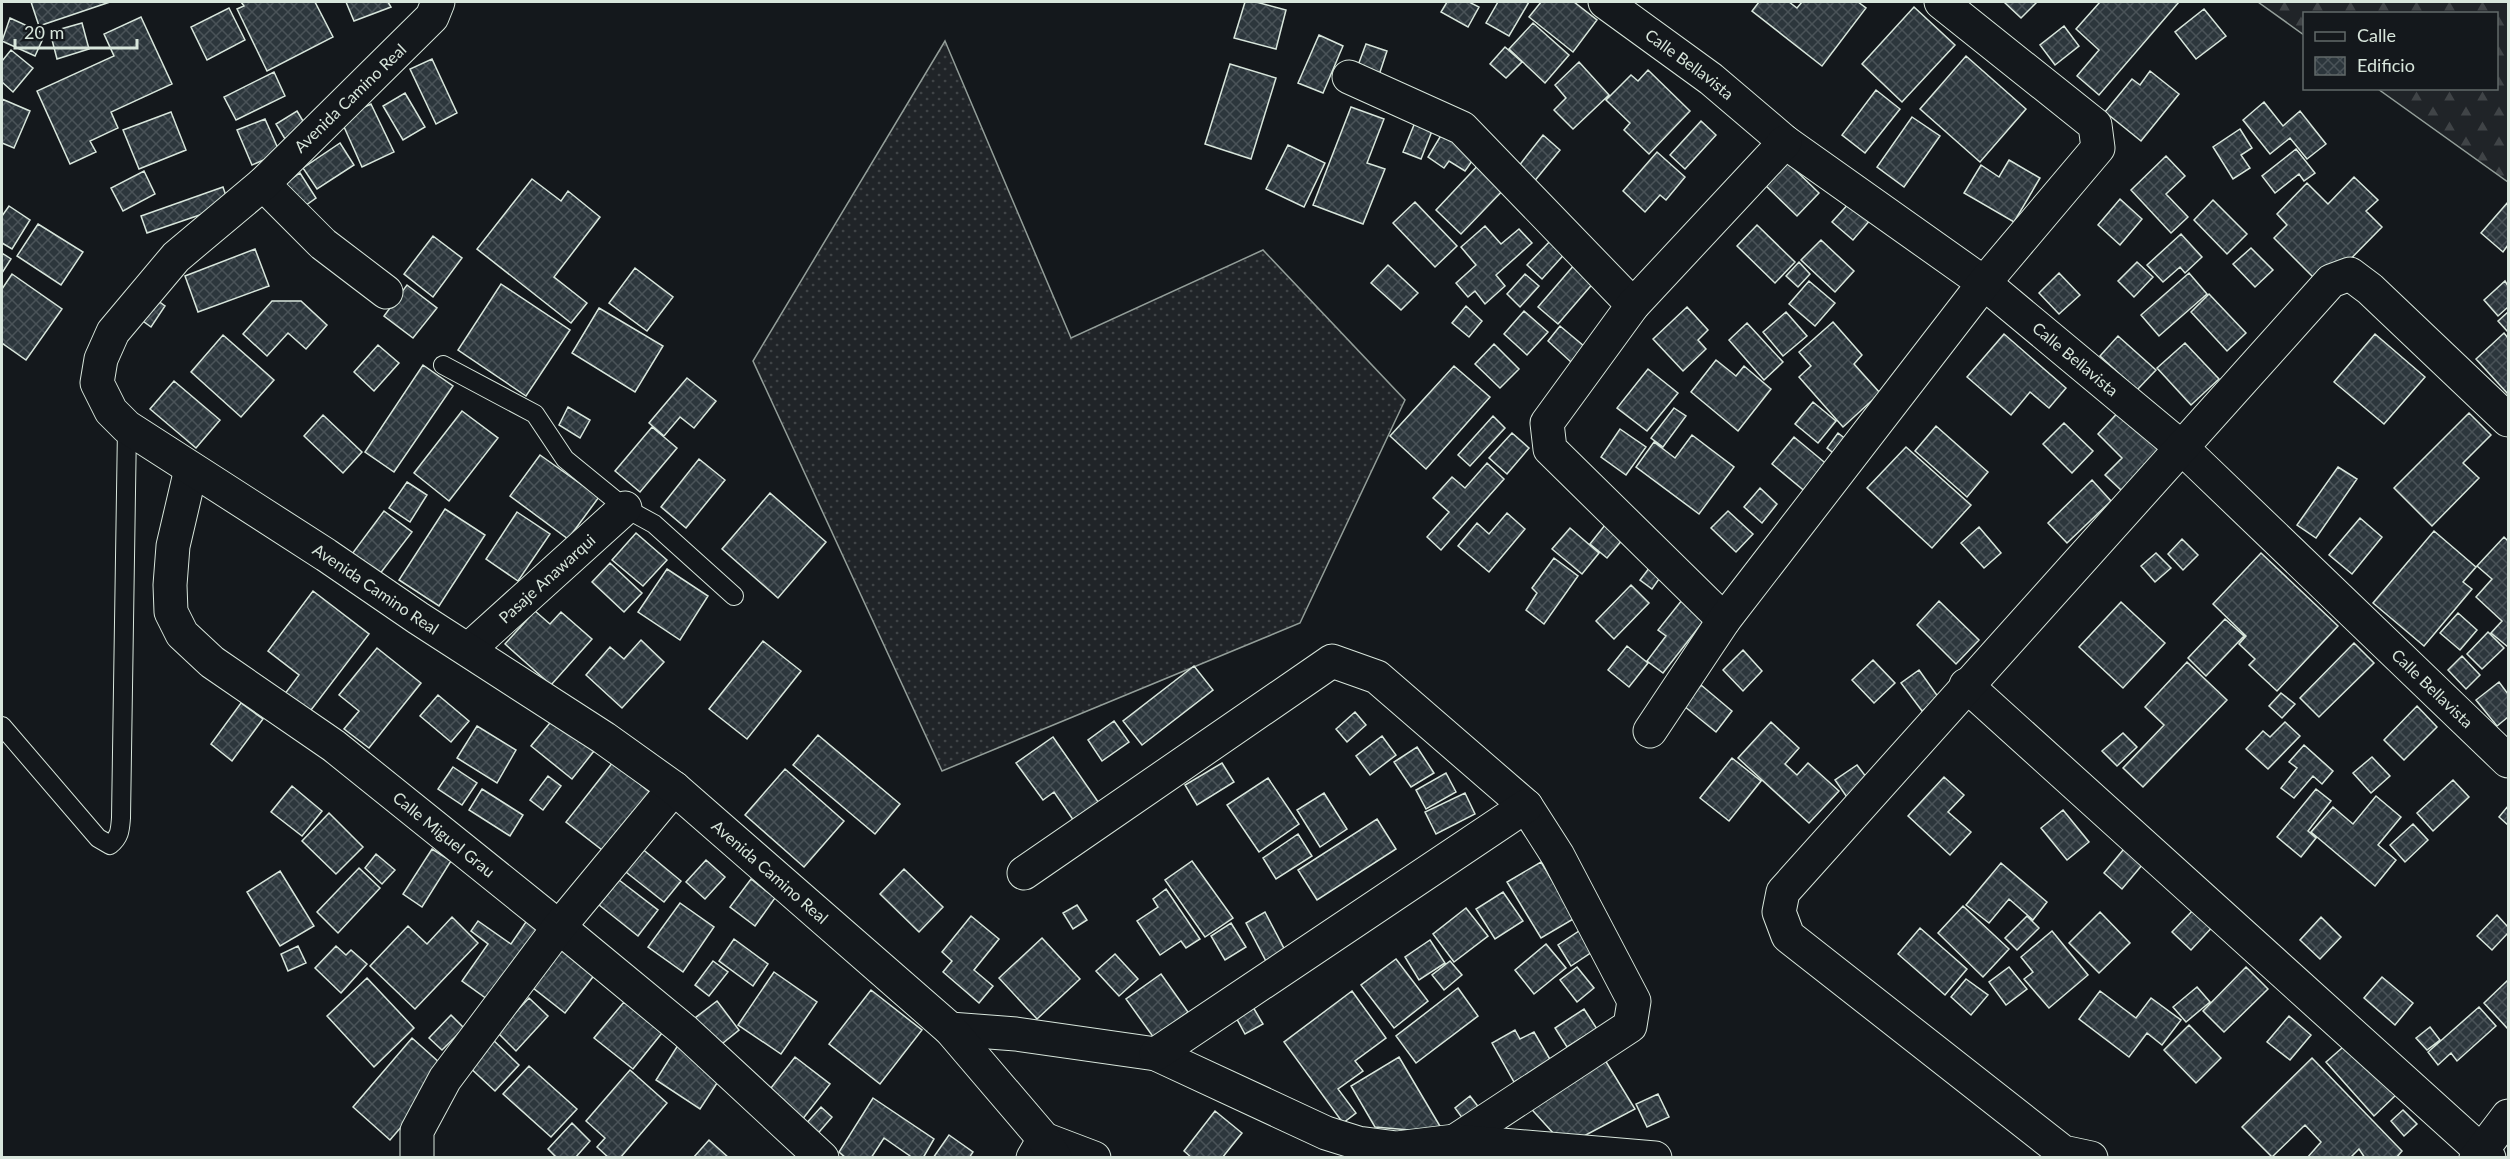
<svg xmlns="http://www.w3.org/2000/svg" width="2510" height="1159" font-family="Lato,sans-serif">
  <defs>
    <pattern id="grass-dots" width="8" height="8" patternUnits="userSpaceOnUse" patternTransform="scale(1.5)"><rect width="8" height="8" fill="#202428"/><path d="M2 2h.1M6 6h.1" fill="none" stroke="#404447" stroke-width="1.8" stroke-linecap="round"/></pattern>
    <pattern id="forest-firs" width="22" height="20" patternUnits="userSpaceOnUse" patternTransform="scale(1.5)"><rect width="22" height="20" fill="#202428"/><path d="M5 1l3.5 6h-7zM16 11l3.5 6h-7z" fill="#404447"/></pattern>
    <pattern id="building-cross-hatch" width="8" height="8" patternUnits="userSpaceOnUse" patternTransform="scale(1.5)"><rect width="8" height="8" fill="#2c363c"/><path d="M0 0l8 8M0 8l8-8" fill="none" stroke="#4a5358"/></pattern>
  </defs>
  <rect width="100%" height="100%" fill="#14181c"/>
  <path fill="url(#grass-dots)" stroke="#939e99" stroke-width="1.5" d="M945,41L1071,338L1263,250L1405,400L1300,623L942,771L753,361Z"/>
  <path fill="url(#forest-firs)" stroke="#939e99" stroke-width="1.5" d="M2258,2H2508V182L2378,89L2496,88V14H2304V35Z"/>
  <path fill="url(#building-cross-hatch)" stroke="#d8e6dc" stroke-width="1.5" d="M31,2H110L39,26Z
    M241,2H315L333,37L267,71L237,9L244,6Z
    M346,2H388L391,7L354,21Z
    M1245,2H1256L1286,10L1276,49L1234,38Z
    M1447,2H1469L1479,7L1468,27L1441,12Z
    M1498,2H1529L1509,36L1486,23Z
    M1541,2H1574L1597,20L1573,52L1529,17Z
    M1759,2H1789L1797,8L1802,2H1858L1866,8L1822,66L1752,11Z
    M2004,2H2037L2021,18Z
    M2100,2H2179L2099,95L2077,76L2099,50L2076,29Z
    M1914,7L1955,45L1902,102L1862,64Z
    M229,8L245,40L207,60L191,27Z
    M2204,9L2226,36L2196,59L2175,32Z
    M141,17L172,84L111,112L118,128L90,141L96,152L70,164L37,91L114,56L104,34Z
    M10,18L45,34L35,56L2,41Z
    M82,23L89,49L57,59L50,32Z
    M1533,23L1569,55L1545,83L1509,49Z
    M2064,26L2079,46L2055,65L2040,45Z
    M1319,35L1343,46L1323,93L1298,83Z
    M1366,44L1387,51L1379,75L1357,68Z
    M1505,47L1522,62L1506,78L1490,64Z
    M11,50L33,68L13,92L2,82V61Z
    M1966,56L2026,109L1980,162L1920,109Z
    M432,59L457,113L436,124L410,69Z
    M1579,62L1609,95L1573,129L1554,110L1566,98L1555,85Z
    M1230,64L1276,78L1251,159L1205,144Z
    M1648,70L1690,111L1649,154L1624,130L1630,123L1606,100L1631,75L1638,81Z
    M2150,71L2179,94L2141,141L2105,112L2132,79L2140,85Z
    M274,72L285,96L236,120L224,97Z
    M1876,90L1900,109L1865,153L1842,135Z
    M405,93L425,127L403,140L383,106Z
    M2,99L30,111L14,148L2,143Z
    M2264,102L2283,126L2300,111L2326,144L2307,159L2290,138L2270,154L2243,120Z
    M371,104L394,152L362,167L340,118Z
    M1351,107L1384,119L1367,163L1385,169L1363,224L1313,205Z
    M297,111L306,126L285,139L276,124Z
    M171,112L186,150L139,169L123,130Z
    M1912,117L1940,136L1904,187L1877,167Z
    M265,119L280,153L252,165L237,130Z
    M1416,120L1434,126L1421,159L1403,152Z
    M1701,121L1716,135L1685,169L1670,155Z
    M2240,129L2252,148L2241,155L2250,168L2233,179L2213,147Z
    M1443,132L1477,154L1465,171L1449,161L1444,168L1428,157Z
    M1543,135L1560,150L1528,189L1511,176Z
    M340,143L354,165L317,189L303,168Z
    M1288,145L1325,163L1304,207L1266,189Z
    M2296,149L2315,173L2304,181L2299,174L2275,193L2262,176Z
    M1657,152L1685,177L1666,200L1660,195L1645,212L1623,191Z
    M2166,156L2185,176L2166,194L2188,217L2171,233L2131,190Z
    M1483,160L1508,185L1461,234L1436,210Z
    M2009,160L2040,178L2014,222L1964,193L1981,165L1999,177Z
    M1786,161L1819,193L1797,216L1765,185Z
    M144,171L155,194L123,211L111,188Z
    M300,173L316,198L295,213L278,188Z
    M2354,177L2378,200L2366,211L2382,227L2323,287L2274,238L2287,225L2277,214L2307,183L2328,204Z
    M532,179L561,201L568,191L600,217L554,277L587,303L571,323L477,249Z
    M223,187L229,205L147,233L141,216Z
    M2120,199L2142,219L2120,245L2098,225Z
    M2213,200L2247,234L2227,254L2194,220Z
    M1851,201L1871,219L1853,240L1832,222Z
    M1415,202L1457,246L1435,267L1393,223Z
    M2508,202V245L2503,252L2481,233Z
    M9,206L30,220L12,249L2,243V216Z
    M38,224L83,252L61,285L17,256Z
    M1757,225L1795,262L1775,283L1737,246Z
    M1485,226L1501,244L1519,229L1532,243L1496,275L1505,286L1485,304L1475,291L1468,297L1456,283L1476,265L1461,247Z
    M2181,234L2202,257L2185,273L2180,267L2163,282L2147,265Z
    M433,236L462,258L433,297L404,274Z
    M1555,236L1569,249L1542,279L1527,265Z
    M1821,240L1854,271L1835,292L1801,260Z
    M2251,248L2273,270L2255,287L2233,264Z
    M255,249L269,286L198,312L185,276Z
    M2,253L11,259L2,273Z
    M1581,257L1601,274L1558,324L1538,307Z
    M1799,262L1810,274L1798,287L1786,276Z
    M2137,262L2153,277L2134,297L2118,281Z
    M1388,265L1418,293L1401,310L1371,283Z
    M635,268L673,297L647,331L609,303Z
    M2059,273L2080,295L2059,314L2039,293Z
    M2189,273L2207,294L2159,336L2141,315Z
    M12,274L62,309L26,360L2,343V289Z
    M1525,274L1539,286L1520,307L1507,294Z
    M1809,281L1835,303L1815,326L1789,304Z
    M2505,281L2508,286V307L2498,316L2484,300Z
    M501,284L570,330L526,396L458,350Z
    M407,285L437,308L413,338L384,316Z
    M147,293L165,306L151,327L132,313Z
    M2209,294L2246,333L2227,351L2191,312Z
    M272,301H301L327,325L306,349L288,333L267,356L243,334Z
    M1466,306L1482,321L1469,337L1452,323Z
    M1687,307L1708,330L1698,340L1706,349L1683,371L1653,339Z
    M599,308L663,346L635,392L572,353Z
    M1524,311L1548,332L1527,355L1504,334Z
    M1786,312L1807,336L1783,356L1763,332Z
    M2508,312V332L2498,321Z
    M1833,322L1862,355L1854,364L1880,393L1843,427L1799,377L1811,366L1799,352Z
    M1747,323L1783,362L1764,380L1729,340Z
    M1560,326L1584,346L1571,362L1548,341Z
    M2504,333L2508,338V394L2476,359Z
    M2004,334L2066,388L2049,408L2030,392L2011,415L1967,377Z
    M2375,334L2425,377L2384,424L2334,382Z
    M223,335L274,380L241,417L191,372Z
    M2118,336L2156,370L2137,390L2100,356Z
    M2185,343L2219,379L2191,405L2157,368Z
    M1494,344L1519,369L1500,388L1475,364Z
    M378,345L399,363L374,391L354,372Z
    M1716,360L1736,376L1744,366L1771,389L1738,431L1691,392Z
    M423,365L453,386L394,472L365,452Z
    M1454,366L1490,397L1426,469L1390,436Z
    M1648,369L1678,393L1647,431L1617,408Z
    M687,378L716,401L694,428L680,417L664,436L649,423Z
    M174,381L220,420L196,448L150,409Z
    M1813,402L1836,421L1818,443L1795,424Z
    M568,407L590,420L580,438L559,425Z
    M2123,407L2164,448L2122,491L2105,475L2122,458L2098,434Z
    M1674,408L1686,416L1663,447L1651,438Z
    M462,411L498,438L449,501L414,473Z
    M2469,413L2491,435L2463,463L2479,478L2432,526L2394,488Z
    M323,415L362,452L343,473L304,436Z
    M1493,416L1505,428L1470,466L1458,455Z
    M2064,423L2093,451L2072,473L2043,444Z
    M1936,426L1988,472L1967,497L1915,451Z
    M652,427L677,448L640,492L615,471Z
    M1620,429L1646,447L1626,475L1601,457Z
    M1512,433L1529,448L1507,474L1489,458Z
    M1838,433L1852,444L1841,459L1827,448Z
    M1692,435L1734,467L1699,514L1636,467L1654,442L1675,458Z
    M1794,437L1835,471L1813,498L1772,464Z
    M1906,447L1971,505L1932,548L1867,488Z
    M540,455L599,497L568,539L510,496Z
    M699,459L725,480L686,528L661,507Z
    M1487,463L1504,479L1441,550L1427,537L1449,512L1433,498L1452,477L1465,488Z
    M2338,467L2357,479L2316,538L2297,525Z
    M2092,480L2111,501L2067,543L2048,523Z
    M407,482L427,495L410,522L389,508Z
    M1760,488L1777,504L1762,523L1744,507Z
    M770,493L826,542L778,598L722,549Z
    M445,509L485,535L439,606L399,580Z
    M384,511L412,532L379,575L352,554Z
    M1728,511L1753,534L1736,552L1711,528Z
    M517,512L550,534L518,581L486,559Z
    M1507,513L1525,529L1489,572L1458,546L1477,523L1489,534Z
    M2360,518L2382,537L2352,574L2329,555Z
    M1605,525L1623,539L1607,558L1590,544Z
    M1979,527L2001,553L1984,568L1961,543Z
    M1570,528L1599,553L1582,574L1552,549Z
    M2434,531L2476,567L2463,582L2472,589L2424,646L2373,603Z
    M636,533L667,560L643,586L612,560Z
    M2504,537L2508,541V647L2491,633L2502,621L2476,597L2492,579L2477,566Z
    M2182,539L2198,555L2183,570L2168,554Z
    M2156,553L2171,568L2155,582L2141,566Z
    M2261,553L2338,626L2277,691L2249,665L2255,659L2239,644L2246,636L2213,604Z
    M1554,558L1578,576L1544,624L1526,610L1537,593L1532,588Z
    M610,563L642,593L624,612L592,582Z
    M1653,563L1664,572L1652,589L1640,580Z
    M667,569L708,596L680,640L638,612Z
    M1631,585L1649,603L1614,639L1596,621Z
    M313,591L369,634L308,714L284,695L299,675L268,651Z
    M1686,595L1709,614L1663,673L1647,661L1666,636L1658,630Z
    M1939,601L1979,640L1956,664L1917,625Z
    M2121,602L2165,643L2123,688L2079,647Z
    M535,611L550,624L561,612L592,639L551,685L505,644Z
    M2458,613L2477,630L2460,650L2440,633Z
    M2225,619L2244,636L2206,676L2188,658Z
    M2488,632L2504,648L2482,669L2467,654Z
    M641,640L664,662L622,708L586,675L610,647L624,659Z
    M763,641L801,671L747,739L709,709Z
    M2354,643L2374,663L2319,717L2300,698Z
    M1627,646L1648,663L1629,687L1608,670Z
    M377,648L421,683L369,748L344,729L359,711L339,695Z
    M1743,650L1762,671L1743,691L1723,670Z
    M2462,656L2480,675L2466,689L2448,670Z
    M1873,660L1895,683L1874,703L1852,680Z
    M2187,662L2227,700L2143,787L2123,768L2164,725L2145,707Z
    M1194,666L1213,690L1142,745L1123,721Z
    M1919,670L1939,698L1922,711L1901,683Z
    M2499,682L2508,694V717L2497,726L2476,700Z
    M1701,685L1732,711L1716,732L1684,706Z
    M2281,693L2295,704L2282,718L2269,706Z
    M438,695L469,721L451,742L420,716Z
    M241,703L263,719L232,761L211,744Z
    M2417,706L2437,727L2404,760L2384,740Z
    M1355,712L1366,725L1347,742L1336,729Z
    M554,718L594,751L572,779L531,746Z
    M1114,721L1129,742L1102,761L1088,740Z
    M1771,722L1799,748L1785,764L1797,775L1808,763L1839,791L1809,823L1738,758Z
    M2285,722L2300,736L2268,769L2246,749L2263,731L2270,737Z
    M477,726L516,750L497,783L457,758Z
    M2123,733L2137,747L2117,766L2102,751Z
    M818,735L900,804L875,834L793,765Z
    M1382,736L1396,755L1370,775L1356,756Z
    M1053,737L1101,806L1076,824L1054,792L1043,800L1016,763Z
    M2304,745L2333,771L2322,784L2313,776L2294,798L2281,788L2297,768L2289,762Z
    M1417,747L1434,773L1411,787L1394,762Z
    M2372,757L2390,776L2371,793L2353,773Z
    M1732,758L1761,781L1729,821L1700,798Z
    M613,762L652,794L606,853L566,822Z
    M1222,763L1234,782L1197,805L1185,785Z
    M1857,765L1873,786L1851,803L1835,780Z
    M453,767L477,783L462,805L438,789Z
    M785,769L844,821L804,867L745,815Z
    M1446,773L1456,792L1426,809L1416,790Z
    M548,776L561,786L543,810L530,800Z
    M1944,777L1964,795L1948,812L1971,832L1950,855L1908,816Z
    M1268,778L1299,824L1259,852L1227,805Z
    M2453,780L2469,797L2433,831L2417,813Z
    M292,786L322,811L302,836L271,812Z
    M482,789L523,815L510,836L469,810Z
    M2316,789L2331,801L2308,831L2316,838L2301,857L2277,837Z
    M1324,793L1347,829L1320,847L1297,810Z
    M1465,793L1475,814L1436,834L1425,812Z
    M2376,796L2401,817L2378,845L2396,860L2375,886L2311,832L2333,807L2353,824Z
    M2508,806V825L2499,817Z
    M2063,810L2089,842L2067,860L2041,828Z
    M329,813L363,847L336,874L302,841Z
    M1377,819L1396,849L1317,900L1298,870Z
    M2413,824L2428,840L2405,862L2390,845Z
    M1298,834L1312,856L1276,879L1263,858Z
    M2128,844L2147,859L2122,889L2104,873Z
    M640,847L681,881L664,902L622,869Z
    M432,849L451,861L422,907L403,894Z
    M376,854L395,870L382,884L365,868Z
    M706,860L725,877L705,899L686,882Z
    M1192,861L1233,918L1205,937L1165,880Z
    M1541,862L1575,918L1541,938L1507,882Z
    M2001,863L2047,902L2033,920L2009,899L1989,923L1966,905Z
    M359,868L380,888L338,933L317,912Z
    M904,869L943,907L919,932L880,894Z
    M280,871L314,926L280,946L247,892Z
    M751,879L775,898L755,926L730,907Z
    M619,880L658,910L638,936L599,905Z
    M1166,889L1200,939L1186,948L1181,941L1160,955L1137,921L1158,907L1153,899Z
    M1503,892L1523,921L1495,939L1476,909Z
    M680,903L714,927L683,972L648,947Z
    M1077,905L1087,920L1073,929L1063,913Z
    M2198,905L2217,922L2191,950L2172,932Z
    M1963,906L2009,949L1983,977L1938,933Z
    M1466,908L1488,936L1454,962L1433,934Z
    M1265,912L1288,956L1268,965L1246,923Z
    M2100,912L2130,943L2099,973L2069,943Z
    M2497,915L2508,927V933L2492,950L2477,936Z
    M530,916L548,929L494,1004L462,981L488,944L471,931L478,921L511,944Z
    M971,916L999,939L974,970L993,986L979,1003L943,972L952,961L942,952Z
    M2027,916L2039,928L2017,950L2005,938Z
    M452,917L478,943L415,1009L370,966L408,926L427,944Z
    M2321,917L2341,937L2320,959L2300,940Z
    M1231,923L1246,947L1225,960L1211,936Z
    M1585,927L1598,948L1571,966L1558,945Z
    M1920,928L1967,969L1945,995L1898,954Z
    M2052,931L2088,975L2049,1008L2024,979L2033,972L2021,957Z
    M1042,938L1080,979L1037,1019L999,978Z
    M562,939L599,969L565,1013L528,984Z
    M734,939L768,964L753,986L719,961Z
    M1430,940L1445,963L1419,980L1405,957Z
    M1546,944L1566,968L1534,994L1515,970Z
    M298,946L306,963L288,971L281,954Z
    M336,946L346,955L351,950L367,964L341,993L315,968Z
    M1115,954L1138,979L1119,996L1096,971Z
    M1396,959L1428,1001L1394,1028L1361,985Z
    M713,961L728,972L709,996L695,985Z
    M1450,961L1462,975L1444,990L1432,975Z
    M1577,967L1594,988L1577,1002L1560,980Z
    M2009,967L2027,989L2006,1005L1989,982Z
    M2246,967L2268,989L2224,1032L2203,1011Z
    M774,972L817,1002L781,1054L738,1025Z
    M1161,974L1188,1012L1154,1038L1126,999Z
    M2382,977L2413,1003L2395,1025L2364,998Z
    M367,978L414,1028L374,1067L327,1016Z
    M1966,979L1988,995L1971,1015L1951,997Z
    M2508,980V1029L2484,1003Z
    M2197,987L2210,1002L2186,1022L2173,1007Z
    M1458,988L1478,1016L1416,1063L1396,1036Z
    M871,990L922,1030L880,1084L829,1044Z
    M1352,991L1386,1038L1355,1061L1363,1071L1338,1089L1356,1113L1343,1123L1284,1042Z
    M2100,991L2136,1018L2151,998L2181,1020L2162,1045L2147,1033L2129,1057L2079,1019Z
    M529,998L548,1016L516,1051L497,1032Z
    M717,1001L739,1030L718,1047L695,1018Z
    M624,1002L662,1033L633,1069L594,1038Z
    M1250,1002L1263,1024L1245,1034L1233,1012Z
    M2479,1007L2496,1026L2457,1061L2451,1053L2438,1065L2428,1052Z
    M1584,1009L1597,1029L1567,1047L1555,1028Z
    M451,1015L464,1028L442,1050L429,1038Z
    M2289,1016L2311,1035L2290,1060L2267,1042Z
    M2189,1025L2221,1058L2196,1083L2164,1050Z
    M2430,1027L2440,1040L2427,1050L2416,1038Z
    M1515,1030L1520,1039L1534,1032L1551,1061L1514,1082L1492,1043Z
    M412,1038L449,1071L390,1140L353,1107Z
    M491,1038L519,1065L495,1091L466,1064Z
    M2350,1041L2397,1094L2374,1116L2326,1062Z
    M680,1042L725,1071L700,1109L656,1080Z
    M1600,1052L1635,1109L1565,1146L1524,1101Z
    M795,1057L830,1084L802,1120L767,1093Z
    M1399,1057L1444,1133L1375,1127L1351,1086Z
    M2312,1058L2402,1151L2396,1158H2365L2359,1149L2350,1158H2307L2321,1142L2305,1125L2272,1157L2242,1127Z
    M529,1066L577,1109L551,1137L503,1094Z
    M630,1070L667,1103L620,1158H609L597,1147L605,1138L586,1121Z
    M1658,1094L1669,1117L1647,1127L1636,1104Z
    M1470,1096L1487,1118L1471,1130L1455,1108Z
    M873,1098L934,1139L923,1158H913L884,1138L871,1158H846L839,1152Z
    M821,1107L832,1117L814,1138L803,1127Z
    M2403,1110L2417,1124L2404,1136L2391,1121Z
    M1215,1111L1242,1133L1222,1158H1192L1184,1151Z
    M572,1123L590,1141L575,1158H557L548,1149Z
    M949,1135L973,1152L969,1158H933Z
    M709,1140L729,1158H693Z"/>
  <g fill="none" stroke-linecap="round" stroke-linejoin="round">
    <defs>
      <path id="lane" d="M443,365L535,414L565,459L625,508L654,524L734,596
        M2,726L98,838L110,845C120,837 120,830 121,818L127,427"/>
      <g id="street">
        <path id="s1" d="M1605,2L1711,79L1785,142L1984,283L2181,447L2508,761"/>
        <path d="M1349,77L1462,128L1633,305"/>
        <path d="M263,184L323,244L386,292"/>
        <path id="s2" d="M191,469L173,546L170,585L171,612L182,634L212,662L334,746L559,927L685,1031L822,1158"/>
        <path d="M1724,620L1550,449L1547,423L1633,305L1785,142"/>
        <path id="s3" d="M469,649L625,508"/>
        <path d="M1966,685L2489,1158"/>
        <path d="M1650,731L1724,620L1984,283L2098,148L2095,125L1941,2"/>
        <path d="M1024,873L1332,661L1377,677L1526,806L1558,856L1634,1001L1630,1026L1455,1141"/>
        <path d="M950,1029L1016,1034L1156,1054L1326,1133L1358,1143L1397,1148L1455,1141L1655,1158"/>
        <path d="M1156,1054L1526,806"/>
        <path d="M417,1158V1131L445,1079L559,927L674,788"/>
        <path d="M1033,1158L1044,1139L1094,1158"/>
        <path d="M2091,1158L2063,1152L1788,936L1779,912L1783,892L2331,281L2350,274L2370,289L2508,420"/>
        <path d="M2476,1158L2508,1116"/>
      </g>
      <g id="secondary">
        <path id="s4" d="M438,2L432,17L263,184L176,257L113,332L101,359L97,383L111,411L127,427L326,555L418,618L604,738L674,788L950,1029L1044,1139L1055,1158"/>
      </g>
    </defs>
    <use href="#lane" stroke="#d8e6dc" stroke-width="20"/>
    <use href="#street" stroke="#d8e6dc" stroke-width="35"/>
    <use href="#secondary" stroke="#d8e6dc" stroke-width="35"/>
    <use href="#lane" stroke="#14181c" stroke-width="18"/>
    <use href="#street" stroke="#14181c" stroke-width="33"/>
    <use href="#secondary" stroke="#14181c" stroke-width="33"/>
  </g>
  <g text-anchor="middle" stroke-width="4.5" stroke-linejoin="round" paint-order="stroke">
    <g font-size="16" fill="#d8e6dc" stroke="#14181c">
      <text dy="6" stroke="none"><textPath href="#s1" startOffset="105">Calle Bellavista</textPath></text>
      <text transform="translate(350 98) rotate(-44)" y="6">Avenida Camino Real</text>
      <text dy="6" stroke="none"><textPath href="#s1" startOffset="591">Calle Bellavista</textPath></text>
      <text dy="6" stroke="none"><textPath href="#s3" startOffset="105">Pasaje Anawarqui</textPath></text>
      <text dy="6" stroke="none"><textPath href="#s4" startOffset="870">Avenida Camino Real</textPath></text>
      <text dy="6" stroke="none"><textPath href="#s1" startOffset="1077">Calle Bellavista</textPath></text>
      <text dy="6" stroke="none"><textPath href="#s2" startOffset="500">Calle Miguel Grau</textPath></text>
      <text dy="6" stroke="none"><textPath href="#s4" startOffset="1356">Avenida Camino Real</textPath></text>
    </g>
  </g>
  <rect width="2510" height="1159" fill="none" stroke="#d8e6dc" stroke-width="6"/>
  <rect x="2303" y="12" width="195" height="78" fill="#14181c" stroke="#626a69" stroke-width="1.5"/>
  <rect x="2315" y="32" width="30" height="9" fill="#14181c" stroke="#626a69" stroke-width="1.5"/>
  <text x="2357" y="42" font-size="18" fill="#d8e6dc">Calle</text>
  <rect x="2315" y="57" width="30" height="18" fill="url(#building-cross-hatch)" stroke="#626a69" stroke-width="1.5"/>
  <text x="2357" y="72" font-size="18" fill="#d8e6dc">Edificio</text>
  <path d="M15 39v9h122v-9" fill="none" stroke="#d8e6dc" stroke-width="3"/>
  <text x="24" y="39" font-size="18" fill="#d8e6dc" stroke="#14181c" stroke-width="4.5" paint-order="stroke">20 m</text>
</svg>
